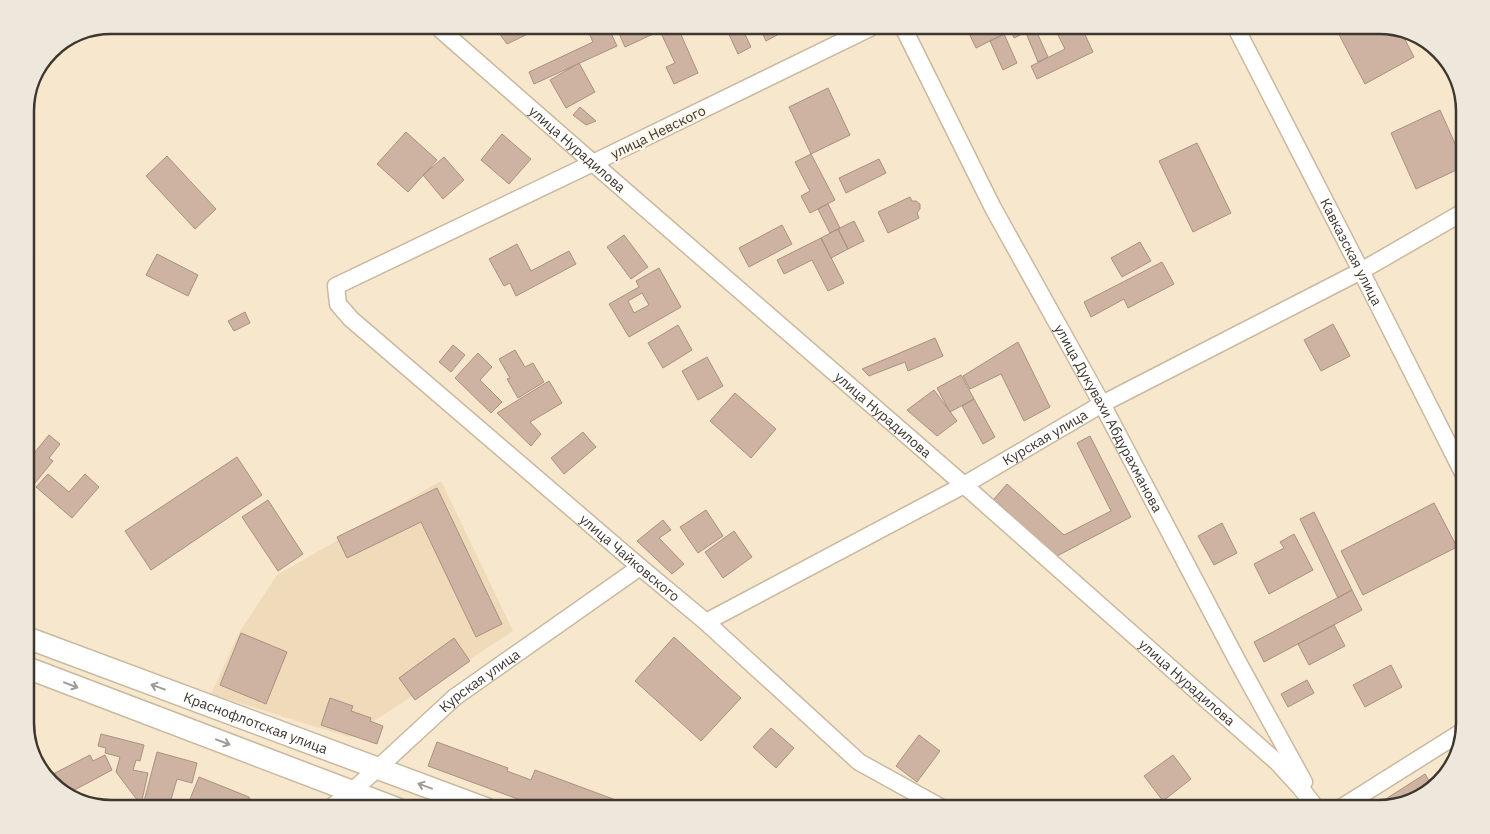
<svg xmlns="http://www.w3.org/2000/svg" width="1490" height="834" font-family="'IBM Plex Sans',sans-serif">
  <rect width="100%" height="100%" fill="#f7e7cc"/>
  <path fill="#efdab9" d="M441,481L513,631L349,737L211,694L240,631L277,575Z"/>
  <path fill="#ceb2a2" stroke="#aa9080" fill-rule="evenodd" d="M1334,25H1380L1400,30L1414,57L1365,84Z
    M1081,26L1093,52L1037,79L1031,66L1065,49L1054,27Z
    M966,27H1000L1004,34L976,48Z
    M1009,27H1035V28L1014,38Z
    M678,28L698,73L674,84L666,67L675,63L660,31L664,29Z
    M726,28H742L751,47L738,54Z
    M760,28H776L779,34L766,41Z
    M1035,28L1048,57L1038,62L1026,33Z
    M507,29H538L507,44L499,33Z
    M587,29H609L617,46L534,84L529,72L593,42Z
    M617,29H648L651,35L625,47Z
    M648,29H664L651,35Z
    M1004,34L1017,63L1003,70L990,41Z
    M579,63L595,92L566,108L550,80Z
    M828,88L850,135L811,154L789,107Z
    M580,107L596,121L586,125L573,115Z
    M1440,110L1465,166L1416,189L1391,133Z
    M406,132L437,160L408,192L377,164Z
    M502,134L531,159L509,184L481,160Z
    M1197,143L1231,213L1193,232L1159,161Z
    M811,154L835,200L810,213L801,196L810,191L795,162Z
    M167,156L216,209L195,229L146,176Z
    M444,157L464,180L443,199L423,175Z
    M879,159L886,173L846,193L839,178Z
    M910,197L912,201H916L920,204V209L917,213L919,218L888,233L878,212Z
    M828,204L840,228L830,233L818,209Z
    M854,221L864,241L848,249L838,229Z
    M782,225L792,244L749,267L739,248Z
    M838,229L848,249L831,258L821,238Z
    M624,235L648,267L631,279L607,247Z
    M821,238L844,283L828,291L812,260L784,274L777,260Z
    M1140,242L1151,261L1122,277L1111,258Z
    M517,244L531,271L569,251L576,264L516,296L510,283L504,286L489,259Z
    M157,254L198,275L188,296L146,275Z
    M1162,262L1174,284L1128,308L1124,299L1091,317L1084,302Z
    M659,268L681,307L629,337L609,304L639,287L636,281ZM642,293L649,305L634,313L628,301Z
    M245,312L250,323L234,331L228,321Z
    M1333,324L1350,356L1321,371L1304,340Z
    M678,325L692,350L663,368L648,343Z
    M935,338L943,356L908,371L905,362L869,376L862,369Z
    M1018,342L1050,407L1024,421L1001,374L970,389L963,376Z
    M453,345L465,355L451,372L439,362Z
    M515,350L525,367L533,363L544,382L518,398L507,379L510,378L499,359Z
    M478,353L492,367L480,380L502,402L491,413L455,378Z
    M707,357L723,386L698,400L682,371Z
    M961,375L974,399L950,412L937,388Z
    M549,381L562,403L530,422L541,434L531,446L497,413Z
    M934,390L957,421L937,436L907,410Z
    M735,393L776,429L751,458L710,421Z
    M974,399L995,437L983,444L962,406Z
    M583,432L596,447L564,474L551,458Z
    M49,435L60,444L49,458L53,461L30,489L25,485V464Z
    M1090,436L1131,517L1057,556L994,499L1007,484L1064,535L1111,511L1077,443Z
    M237,457L262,495L151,570L125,531Z
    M48,474L69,492L85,474L99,487L72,518L36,487Z
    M437,488L502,624L476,637L421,522L347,558L337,537Z
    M268,500L303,554L278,571L242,517Z
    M1434,503L1457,547L1363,595L1341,551Z
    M706,510L723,536L698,553L680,527Z
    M1314,512L1352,590L1338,598L1300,519Z
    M663,520L671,530L659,538L684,564L672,574L637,541Z
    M1222,523L1237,553L1214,565L1198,536Z
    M734,531L752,557L723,578L705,552Z
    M1294,534L1313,570L1269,594L1254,564L1284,548L1280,542Z
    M1352,590L1362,610L1264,662L1254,642Z
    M1334,625L1345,646L1309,665L1298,644Z
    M241,633L287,652L266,704L220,685Z
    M674,637L741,698L701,741L635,681Z
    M454,638L470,661L415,700L399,678Z
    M1391,665L1402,687L1365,707L1353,685Z
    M1307,680L1314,693L1288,707L1281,694Z
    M330,698L353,706L351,711L371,718L370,721L383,726L377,744L321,725Z
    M25,717H27L31,746L25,729Z
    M771,728L794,748L776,768L753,747Z
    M101,734L144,745L140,761L136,760L133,770L148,773L141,805L116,772L120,757L105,753L106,748L98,746Z
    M919,735L940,751L917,782L896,766Z
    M437,742L508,768L507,771L531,780L535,770L640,809H545L428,766Z
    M157,752L197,763L192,783L177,779L170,803L154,809H144L143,805Z
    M90,755L93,761L105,755L112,770L65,795L57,787L51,775Z
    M1173,755L1191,779L1163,801L1144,776Z
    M1425,774L1433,787L1423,797L1380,809H1370Z
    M199,777L249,797L254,809H186Z"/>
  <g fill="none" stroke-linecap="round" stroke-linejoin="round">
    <defs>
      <g id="minor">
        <path id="s1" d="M1235,26L1361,271L1465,477"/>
        <path id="s2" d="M903,27L993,208L1102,404L1238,662L1304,782"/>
        <path id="s3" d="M870,28L593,163L336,286L338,304L351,319L640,567L706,622L859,762L944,809"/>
        <path id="s4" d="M441,30L593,163L964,485L1278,763L1300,787L1317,809"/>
        <path id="s5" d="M706,622L964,485L1102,404L1361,271L1465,211"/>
        <path id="s6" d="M329,809L352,791L378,768L455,697L640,567"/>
        <path d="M1339,809L1463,731"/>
      </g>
      <g id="major">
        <path id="s7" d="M25,637L487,809"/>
        <path d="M25,667L398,809"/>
      </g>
    </defs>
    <use href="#minor" stroke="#c8b99f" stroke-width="19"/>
    <use href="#major" stroke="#c8b99f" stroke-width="24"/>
    <use href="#minor" stroke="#fff" stroke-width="16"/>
    <use href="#major" stroke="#fff" stroke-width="21"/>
  </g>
  <defs><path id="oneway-shaft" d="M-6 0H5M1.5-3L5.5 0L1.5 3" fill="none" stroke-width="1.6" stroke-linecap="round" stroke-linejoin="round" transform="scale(1.25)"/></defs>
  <g stroke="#9e9b96">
    <use href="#oneway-shaft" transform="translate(71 685) rotate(21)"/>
    <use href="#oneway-shaft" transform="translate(158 687) rotate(-160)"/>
    <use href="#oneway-shaft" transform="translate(223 742) rotate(21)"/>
    <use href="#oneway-shaft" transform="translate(425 786) rotate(-160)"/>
  </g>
  <g text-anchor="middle" stroke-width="5" stroke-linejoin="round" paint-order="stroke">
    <g font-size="14" fill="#3e372d" stroke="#fcf6eb">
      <text transform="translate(658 132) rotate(-26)" y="5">улица Невского</text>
      <text dy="5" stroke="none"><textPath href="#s4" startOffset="181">улица Нурадилова</textPath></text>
      <text dy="5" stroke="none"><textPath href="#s1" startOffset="254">Кавказская улица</textPath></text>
      <text dy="5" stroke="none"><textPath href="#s4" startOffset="586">улица Нурадилова</textPath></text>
      <text dy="5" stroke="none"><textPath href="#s2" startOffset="442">улица Дукувахи Абдурахманова</textPath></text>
      <text dy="5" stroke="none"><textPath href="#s5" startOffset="386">Курская улица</textPath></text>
      <text dy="5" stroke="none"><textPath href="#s3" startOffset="998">улица Чайковского</textPath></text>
      <text dy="5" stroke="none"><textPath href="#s6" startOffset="198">Курская улица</textPath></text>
      <text dy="5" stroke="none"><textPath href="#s4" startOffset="991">улица Нурадилова</textPath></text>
      <text dy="5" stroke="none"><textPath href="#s7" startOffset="246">Краснофлотская улица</textPath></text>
    </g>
  </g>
  <path d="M0 0H1490V834H0ZM111 34H1379A77 77 0 0 1 1456 111V723A77 77 0 0 1 1379 800H111A77 77 0 0 1 34 723V111A77 77 0 0 1 111 34Z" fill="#ede7dc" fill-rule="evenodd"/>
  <path fill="none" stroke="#3e372d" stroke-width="2.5" d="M111 34H1379A77 77 0 0 1 1456 111V723A77 77 0 0 1 1379 800H111A77 77 0 0 1 34 723V111A77 77 0 0 1 111 34Z"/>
</svg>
